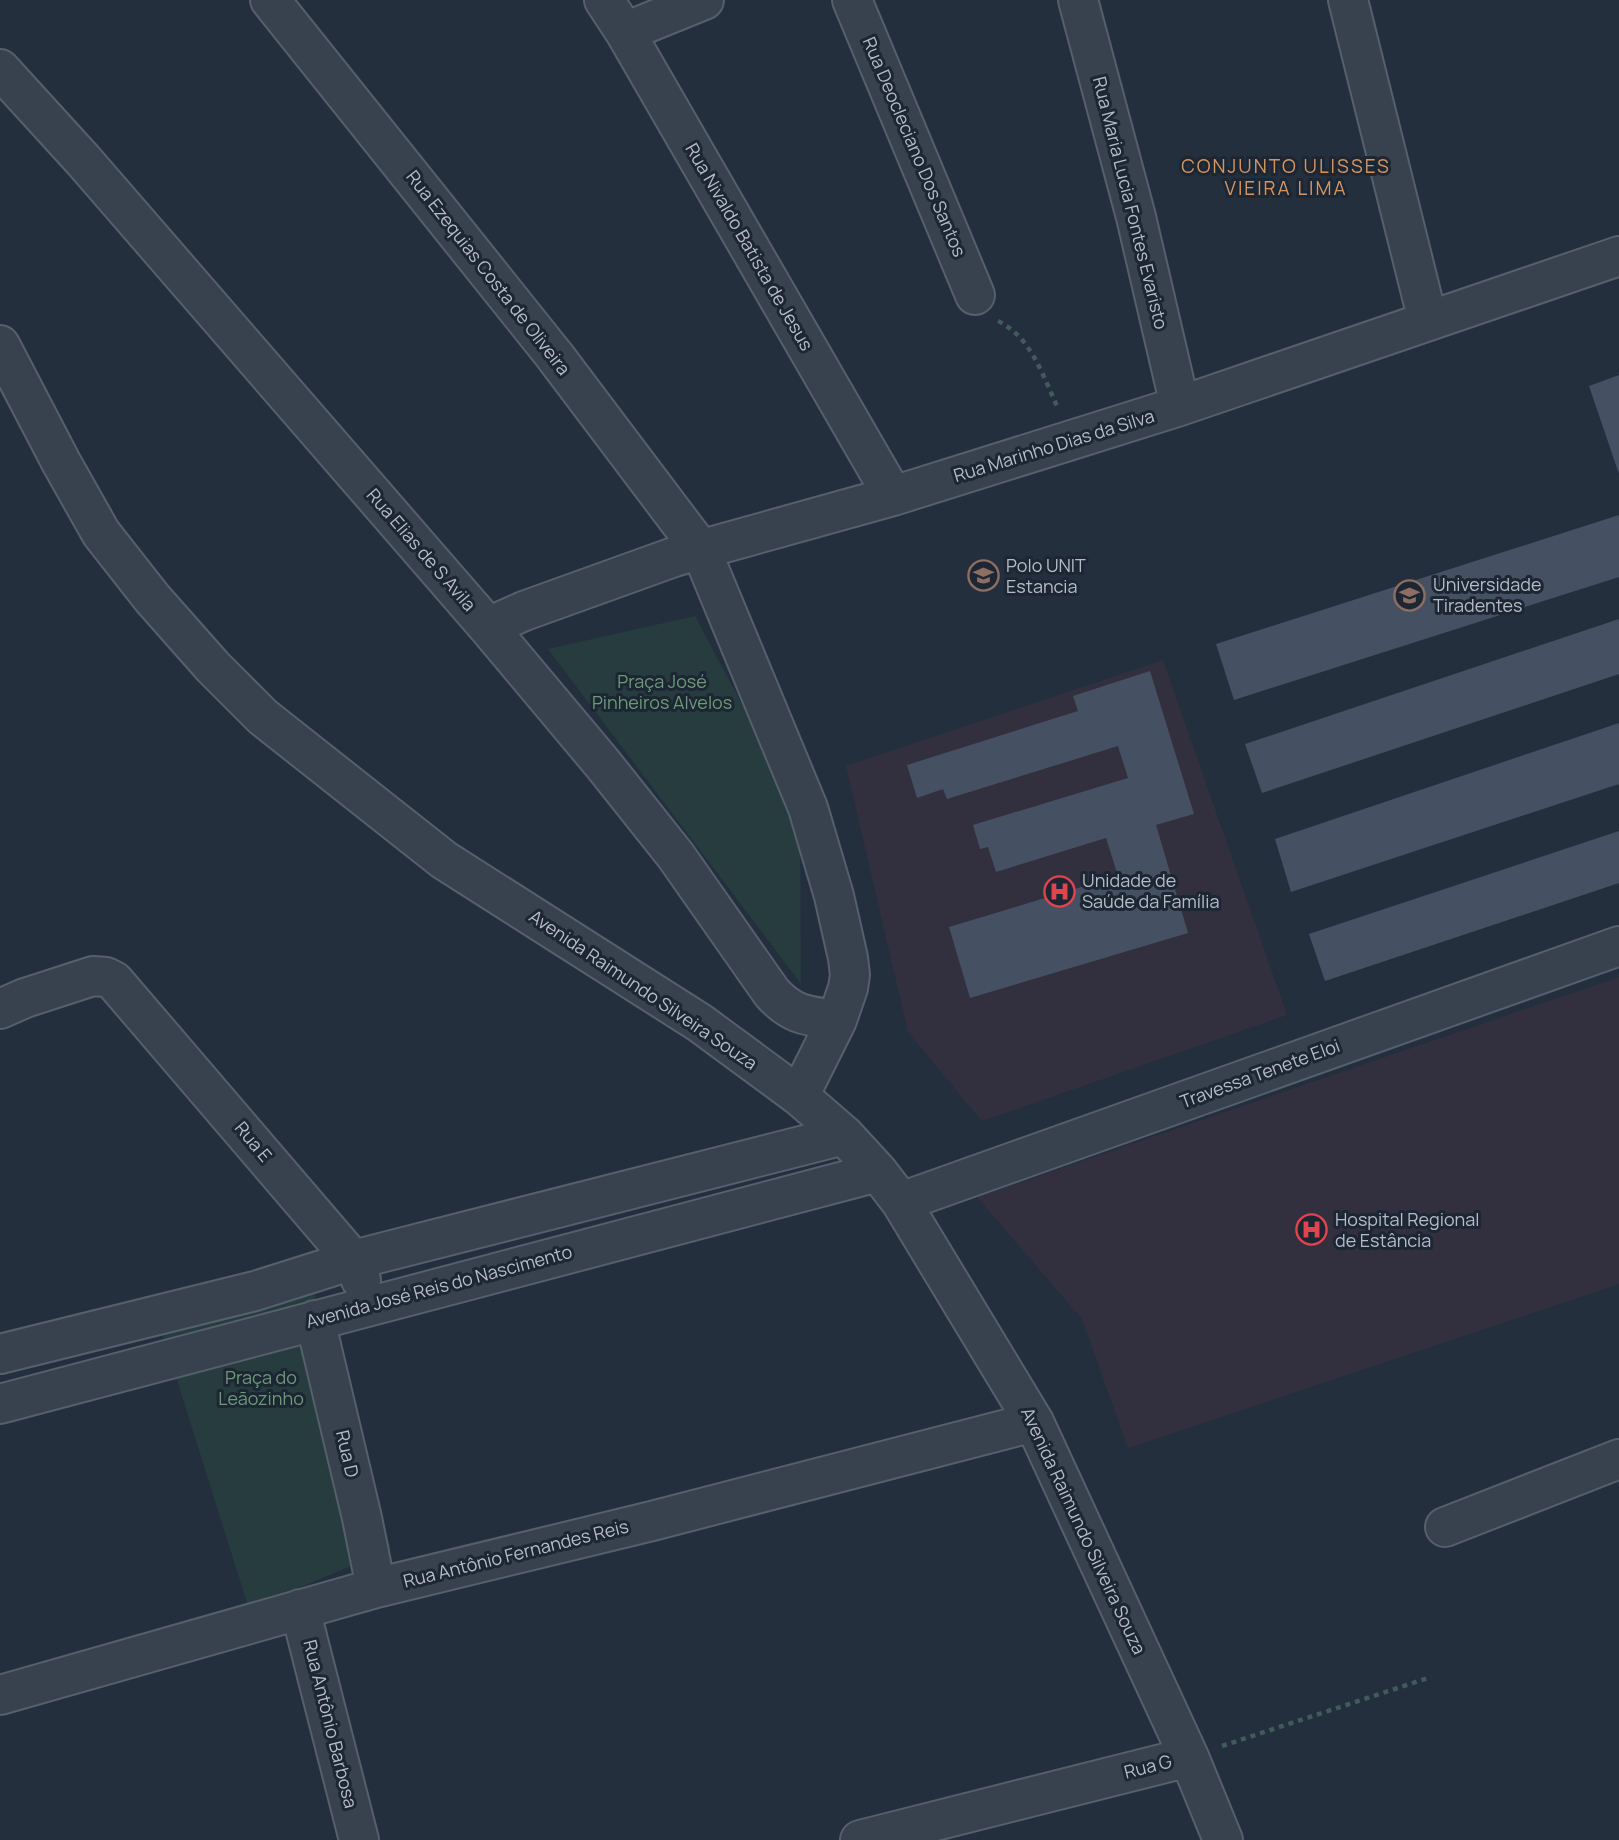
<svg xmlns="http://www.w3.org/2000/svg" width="1619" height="1840" font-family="Manrope,sans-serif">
  <rect width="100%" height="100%" fill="#242f3e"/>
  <path fill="#32303f" d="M1163,660L1287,1015L982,1121L908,1032L846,766Z
    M1619,977V1284L1128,1448L1082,1319L977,1197Z"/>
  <path fill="#263c3f" d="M695,616L800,813L801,984L548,649Z
    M312,1286L391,1549L249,1609L159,1323Z"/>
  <path fill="#455162" d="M1619,375V474L1589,386Z
    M1619,515V577L1234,700L1216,644Z
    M1619,619V674L1262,793L1245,744Z
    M1150,671L1194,814L1156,825L1188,933L970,998L949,927L1118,876L1106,838L996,872L988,847L980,849L973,825L1128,778L1118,746L947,799L943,789L917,798L907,765L1078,711L1073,696Z
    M1619,723V784L1291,892L1275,839Z
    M1619,831V883L1325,981L1309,934Z"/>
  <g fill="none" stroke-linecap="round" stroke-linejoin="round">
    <defs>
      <path id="minor" d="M270,0L554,355L701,550L808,808L834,896L848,958L850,975L848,988L837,1020L799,1096
        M604,0L625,32L893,496
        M852,0L975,295
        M1078,0L1136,217L1180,406
        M1348,0L1428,321
        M625,32L704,0
        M0,69L83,160L488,627L602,763L676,856L772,993C793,1016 808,1016 837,1020
        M0,345L61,462L101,533L152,598L213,667L263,717L444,860L700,1023L799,1096L844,1135L878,1172L901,1202L1034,1422L1189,1757L1223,1840
        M488,627L524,611L674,557L893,496L1180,406L1619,256
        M0,1009L25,998L93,976L106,977L114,981L353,1260L361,1280
        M901,1202L1619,946
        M315,1320L362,1518L376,1588
        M0,1354L255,1291L353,1260L844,1135
        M0,1404L878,1172
        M1445,1527L1619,1459
        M300,1609L359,1840
        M0,1695L376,1588L652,1521L1034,1422
        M860,1840L1189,1757"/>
    </defs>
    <use href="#minor" stroke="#565f6c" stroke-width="42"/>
    <path stroke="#44595c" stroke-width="4.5" stroke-dasharray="5 5" stroke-linecap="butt" d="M998,321C1031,337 1042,374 1057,406
      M1222,1746L1431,1677"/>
    <use href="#minor" stroke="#38414e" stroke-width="38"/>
  </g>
  <defs>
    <symbol id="university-ring" viewBox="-11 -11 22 22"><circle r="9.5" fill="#1d2633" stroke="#8d6e63" stroke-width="1.5"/><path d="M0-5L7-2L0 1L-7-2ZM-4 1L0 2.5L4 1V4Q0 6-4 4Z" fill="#8d6e63"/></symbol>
    <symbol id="school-ring" viewBox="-11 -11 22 22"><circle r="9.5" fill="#1d2633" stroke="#8d6e63" stroke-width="1.5"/><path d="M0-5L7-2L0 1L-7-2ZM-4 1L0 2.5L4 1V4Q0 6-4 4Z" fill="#8d6e63"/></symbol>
    <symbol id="hospital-ring" viewBox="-11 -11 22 22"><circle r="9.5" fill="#1d2633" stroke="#e0444e" stroke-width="1.5"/><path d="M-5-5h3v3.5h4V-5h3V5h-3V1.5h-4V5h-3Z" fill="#e0444e"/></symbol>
  </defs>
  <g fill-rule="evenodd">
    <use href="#university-ring" x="966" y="558" width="35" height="35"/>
    <use href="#school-ring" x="1392" y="578" width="35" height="35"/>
    <use href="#hospital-ring" x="1042" y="874" width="35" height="35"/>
    <use href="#hospital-ring" x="1294" y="1212" width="35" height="35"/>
  </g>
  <g text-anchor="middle" stroke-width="6" stroke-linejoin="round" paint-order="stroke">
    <g font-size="18" fill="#b4bcc9" stroke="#1d2633">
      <text transform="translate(914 147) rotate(67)" y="6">Rua Deocleciano Dos Santos</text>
      <text transform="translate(1130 203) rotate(76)" y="6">Rua Maria Lucia Fontes Evaristo</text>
      <text transform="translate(749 247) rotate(60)" y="6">Rua Nivaldo Batista de Jesus</text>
      <text transform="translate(488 273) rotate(52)" y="6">Rua Ezequias Costa de Oliveira</text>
      <text transform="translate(1054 446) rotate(-17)" y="6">Rua Marinho Dias da Silva</text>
      <text transform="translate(421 550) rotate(49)" y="6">Rua Elias de S Avila</text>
      <text transform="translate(643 990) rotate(34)" y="6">Avenida Raimundo Silveira Souza</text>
      <text transform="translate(1260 1074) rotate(-20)" y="6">Travessa Tenete Eloi</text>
      <text transform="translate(253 1142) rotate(50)" y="6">Rua E</text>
      <text transform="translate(439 1287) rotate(-15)" y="6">Avenida José Reis do Nascimento</text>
      <text transform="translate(347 1454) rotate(77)" y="6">Rua D</text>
      <text transform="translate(1083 1531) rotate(65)" y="6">Avenida Raimundo Silveira Souza</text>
      <text transform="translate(516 1554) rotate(-14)" y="6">Rua Antônio Fernandes Reis</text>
      <text transform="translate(330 1724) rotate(76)" y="6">Rua Antônio Barbosa</text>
      <text transform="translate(1148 1767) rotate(-14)" y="6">Rua G</text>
    </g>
    <g font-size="18" fill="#b4bcc9" stroke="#1d2633" text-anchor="start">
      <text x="1006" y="572">Polo UNIT<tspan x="1006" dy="21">Estancia</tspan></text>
      <text x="1433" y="591">Universidade<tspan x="1433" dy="21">Tiradentes</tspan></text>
      <text x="1082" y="887">Unidade de<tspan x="1082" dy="21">Saúde da Família</tspan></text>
      <text x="1335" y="1226">Hospital Regional<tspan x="1335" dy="21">de Estância</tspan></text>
    </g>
    <g font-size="18" fill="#6b9a76" stroke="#1d2633">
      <text x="662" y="688">Praça José<tspan x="662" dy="21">Pinheiros Alvelos</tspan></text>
      <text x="261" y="1384">Praça do<tspan x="261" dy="21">Leãozinho</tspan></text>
    </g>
    <g font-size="19" letter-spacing="2" fill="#d59563" stroke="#1d2633">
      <text x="1286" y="173">CONJUNTO ULISSES<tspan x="1286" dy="22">VIEIRA LIMA</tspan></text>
    </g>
  </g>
</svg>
